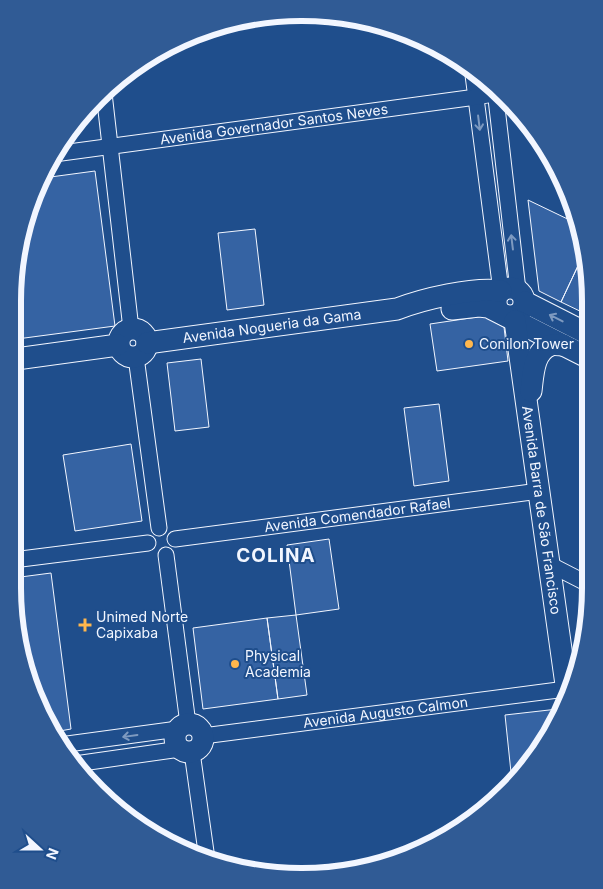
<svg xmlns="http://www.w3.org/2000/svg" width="603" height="889" font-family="Inter,sans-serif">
  <rect width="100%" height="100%" fill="#1f4e8c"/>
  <path fill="#3563a3" stroke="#f2f6ff" d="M95,171L115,326L17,339L18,245L43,178Z
    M528,200L578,224L585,245V251L561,302L539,291Z
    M255,229L264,305L227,310L218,233Z
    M583,255L585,256L586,314L561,302Z
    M484,316L504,327L508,361L437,371L430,324Z
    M201,359L209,427L175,431L167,363Z
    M439,404L449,481L414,486L404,408Z
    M131,444L142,521L75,531L63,455Z
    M329,539L339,609L296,615L287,545Z
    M51,573L71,729L54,732L22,663L12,588L13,578Z
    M296,615L307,695L278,699L267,618Z
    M267,618L278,699L203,709L193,628Z
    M558,709V713L512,782L505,715Z"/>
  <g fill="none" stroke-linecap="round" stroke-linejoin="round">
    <defs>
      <g id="street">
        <path d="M473,75L501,291"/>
        <path d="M495,90L518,290"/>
        <path d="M104,93L131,329"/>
        <path id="s1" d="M54,154L476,97L499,93"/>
        <path d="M136,357L159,528"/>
        <path id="s2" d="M175,539L539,491"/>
        <path d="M166,555L188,724"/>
        <path d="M13,560L148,543"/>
        <path d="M549,564L590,585"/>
        <path id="s3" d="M203,736L566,689"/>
        <path d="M60,745L178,729"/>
        <path d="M192,752L207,859"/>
        <path d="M75,764L180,749"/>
      </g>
      <g id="secondary">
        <circle cx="510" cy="302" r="14"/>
        <path d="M525,302L586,333"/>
        <path d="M452,309L479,306L488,307L587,357"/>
        <path id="s4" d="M515,321L568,699"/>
        <circle cx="133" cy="343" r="14"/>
        <path id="s5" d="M147,343L397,309C423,299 473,287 501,291"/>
        <path d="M16,359L118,345"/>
        <path d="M531,391C533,376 533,351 551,345C554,344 560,345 563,345"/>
        <circle cx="189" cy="738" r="14"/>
      </g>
    </defs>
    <use href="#street" stroke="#f2f6ff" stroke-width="17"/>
    <use href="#secondary" stroke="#f2f6ff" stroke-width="23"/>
    <use href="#street" stroke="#1f4e8c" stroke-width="15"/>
    <use href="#secondary" stroke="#1f4e8c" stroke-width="21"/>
  </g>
  <defs><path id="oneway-shaft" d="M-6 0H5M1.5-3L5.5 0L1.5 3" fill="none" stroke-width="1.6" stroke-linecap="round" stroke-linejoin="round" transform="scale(1.25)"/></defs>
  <g stroke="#7e9ac0">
    <use href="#oneway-shaft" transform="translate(479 123) rotate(83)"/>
    <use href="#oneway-shaft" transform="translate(512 242) rotate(-97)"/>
    <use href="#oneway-shaft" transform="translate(556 318) rotate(-153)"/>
    <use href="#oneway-shaft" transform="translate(130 736) rotate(172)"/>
  </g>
  <g fill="#ffb74d" stroke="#1f4e8c" stroke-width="2">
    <circle cx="469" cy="344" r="5"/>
    <path d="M82.5 617.5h5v5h5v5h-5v5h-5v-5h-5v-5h5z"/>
    <circle cx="235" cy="664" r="5"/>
  </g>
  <g text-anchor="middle" stroke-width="4" stroke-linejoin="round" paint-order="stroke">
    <g font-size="14" fill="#f2f6ff" stroke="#1f4e8c">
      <text dy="5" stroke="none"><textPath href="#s1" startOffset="222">Avenida Governador Santos Neves</textPath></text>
      <text dy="5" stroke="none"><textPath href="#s5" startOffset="126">Avenida Nogueria da Gama</textPath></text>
      <text dy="5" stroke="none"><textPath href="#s4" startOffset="191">Avenida Barra de São Francisco</textPath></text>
      <text dy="5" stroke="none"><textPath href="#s2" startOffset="184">Avenida Comendador Rafael</textPath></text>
      <text dy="5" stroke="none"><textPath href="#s3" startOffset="184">Avenida Augusto Calmon</textPath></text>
    </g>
    <g font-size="14" fill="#f2f6ff" stroke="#1f4e8c" text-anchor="start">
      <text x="479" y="349">Conilon Tower</text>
      <text x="96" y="622">Unimed Norte<tspan x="96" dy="16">Capixaba</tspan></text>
      <text x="245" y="661">Physical<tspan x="245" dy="16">Academia</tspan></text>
    </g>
    <g font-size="19" font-weight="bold" letter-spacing="1" fill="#f2f6ff" stroke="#1f4e8c">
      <text x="276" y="562">COLINA</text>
    </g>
  </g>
  <path d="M0 0H603V889H0ZM301 21H302A280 280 0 0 1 582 301V588A280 280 0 0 1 302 868H301A280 280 0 0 1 21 588V301A280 280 0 0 1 301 21Z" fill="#305b95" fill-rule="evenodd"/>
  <path fill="none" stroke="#f2f6ff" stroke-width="6" d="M301 21H302A280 280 0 0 1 582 301V588A280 280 0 0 1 302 868H301A280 280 0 0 1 21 588V301A280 280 0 0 1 301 21Z"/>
  <g transform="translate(40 849) rotate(111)" stroke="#1f4e8c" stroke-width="4" paint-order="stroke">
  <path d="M0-4L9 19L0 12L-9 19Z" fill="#f2f6ff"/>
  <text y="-8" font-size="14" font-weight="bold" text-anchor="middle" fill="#f2f6ff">N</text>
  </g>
</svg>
